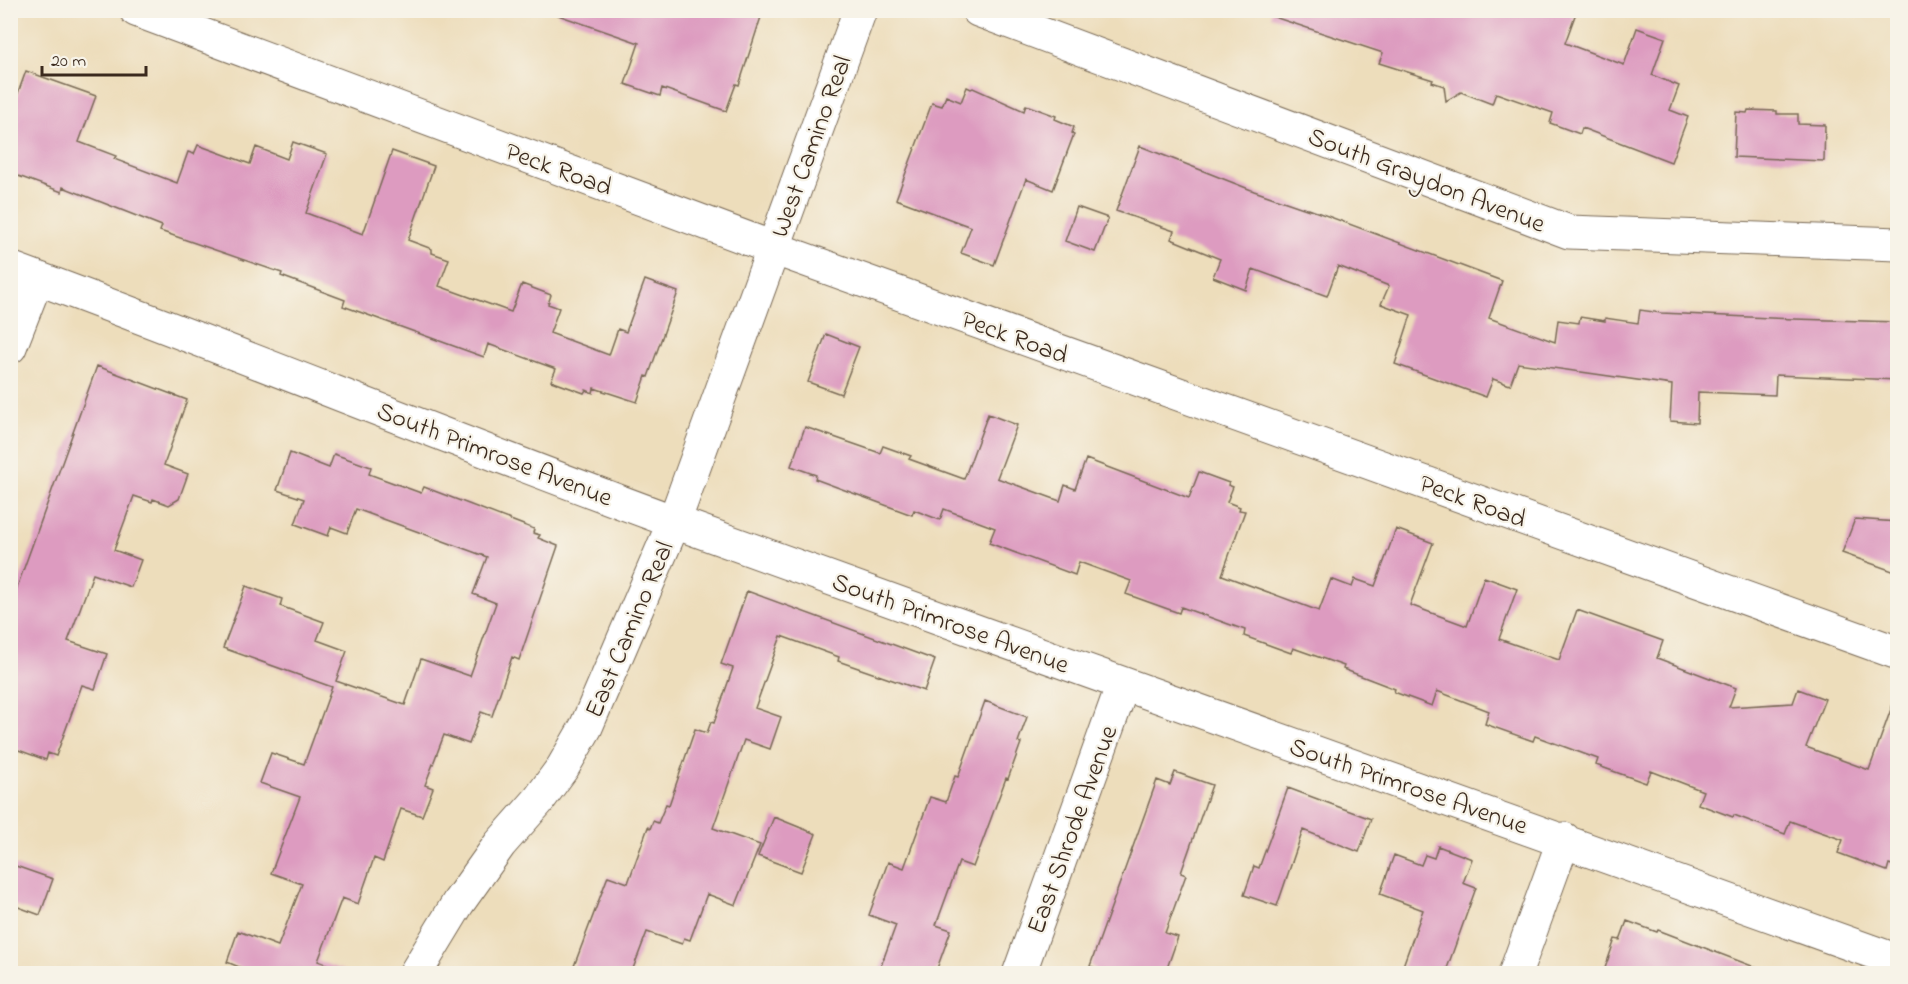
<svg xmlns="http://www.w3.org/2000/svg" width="1908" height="984" font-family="'Indie Flower',sans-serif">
  <rect width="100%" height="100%" fill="#f7f3e8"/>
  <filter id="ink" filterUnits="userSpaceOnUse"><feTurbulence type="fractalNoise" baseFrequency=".0167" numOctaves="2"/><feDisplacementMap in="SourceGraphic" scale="12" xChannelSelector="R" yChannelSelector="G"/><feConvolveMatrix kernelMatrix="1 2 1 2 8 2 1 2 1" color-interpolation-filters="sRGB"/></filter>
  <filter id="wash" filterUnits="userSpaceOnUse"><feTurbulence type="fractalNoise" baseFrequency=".008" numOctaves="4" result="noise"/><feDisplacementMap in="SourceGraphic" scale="24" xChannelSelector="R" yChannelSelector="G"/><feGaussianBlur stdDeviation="1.35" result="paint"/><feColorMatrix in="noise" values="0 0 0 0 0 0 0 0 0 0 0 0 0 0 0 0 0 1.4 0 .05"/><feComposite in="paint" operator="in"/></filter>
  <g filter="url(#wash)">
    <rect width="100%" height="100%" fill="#edddbb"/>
    <g id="blocks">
      <path fill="#dd9bc0" d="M559,10H743L761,17L739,85L736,84L726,111L662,88L660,96L625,84L639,43L558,15Z
        M1272,10H1577L1565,43L1624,65L1637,28L1665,38L1652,75L1679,86L1670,110L1688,117L1671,162L1582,128L1580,134L1550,123L1553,113L1496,93L1492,104L1461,92L1446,101L1444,86L1432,82L1433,80L1379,63L1383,53L1271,16Z
        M26,71L96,96L79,142L116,156L114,159L177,183L188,152L194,154L198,145L250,164L256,147L287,159L293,142L327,154L306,213L363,234L392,151L434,166L408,240L432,249V253L449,259L439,286L511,312L522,284L551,295L548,304L559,308L550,333L609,355L618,329L626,332L645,280L678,292L648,377L646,376L637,402L594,388L593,393L586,390L584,393L551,381L556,369L488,344L484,357L343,306L345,300L281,276L282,273L160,231L162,226L63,187L62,192L10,173V115Z
        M967,87L971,89L973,88L1024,111L1026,105L1056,116L1055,119L1074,127L1072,133L1074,134L1053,190L1026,179L994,265L961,253L971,227L896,199L932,103L942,106L946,96L961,102Z
        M1748,110L1777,111V114H1798V124L1825,125L1824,161L1734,157L1736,112L1747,113Z
        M1140,146L1254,191L1309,210V209L1502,281L1489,318L1555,342L1558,320L1579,323L1580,317L1605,321V318L1638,323L1640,310L1661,313L1794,319L1898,322V380L1776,375L1775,395L1698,392L1697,423L1670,421L1672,385L1518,363L1510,385L1493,379L1486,397L1395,364L1411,315L1381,304L1389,286L1338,266L1327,296L1253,269L1246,290L1213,277L1220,259L1171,239L1174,231L1116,211Z
        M1077,207L1108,218L1095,252L1065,241Z
        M826,334L859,347L841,394L808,382Z
        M97,366L187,400L164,465L188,474L179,499L169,505L153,499L152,502L134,496L114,550L141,560L131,587L93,574L68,641L107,654L95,689L82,685L56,756L48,753L46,760L10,747L11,604Z
        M988,414L1017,425L997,478L1060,501L1065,485L1075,489L1086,459L1189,498L1199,472L1229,483L1228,485L1233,487L1227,502L1240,507L1239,510L1245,511L1222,575L1319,611L1331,579L1352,587L1355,579L1375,586L1396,529L1433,543L1410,605L1467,626L1484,577L1517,589L1499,639L1559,660L1577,610L1663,641L1657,658L1736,688L1729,707L1793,703L1798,689L1825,699L1806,747L1869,770L1894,701H1898V867L1889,864L1887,871L1838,853L1843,840L1790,821L1785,834L1734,815L1733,817L1698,804L1703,791L1651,771L1646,783L1596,765L1598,759L1535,736L1533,741L1485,724L1489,711L1437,691L1432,706L1394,692L1395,689L1343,669L1344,666L1293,648L1291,653L1244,636L1245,630L1181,607L1179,613L1126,594L1131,581L1079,562L1075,575L989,543L995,528L944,509L940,520L914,510L912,515L815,479L816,475L791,466L805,427L880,453L883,446L911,456L909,459L964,479Z
        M290,453L329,468L334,454L371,467L369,474L421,493L424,487L534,529L533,533L540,535L538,538L558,546L519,660L512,657L492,716L481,712L469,744L444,735L425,785L433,788L422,816L401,809L383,862L374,858L358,904L342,898L318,961L345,971V974H256L227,962L238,931L278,946L302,884L271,873L300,797L260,783L271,753L304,764L332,687L223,648L246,586L282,599L280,606L324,622L317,640L347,651L336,681L405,705L421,659L470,676L496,603L473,594L487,557L356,509L347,533L331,527L328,536L295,524L304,499L277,490Z
        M1855,519L1898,522V573L1842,553Z
        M747,591L935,660L924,691L838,661L839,657L781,636L755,708L781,717L770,749L744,740L713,828L760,845L736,905L707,894L690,940L684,938L682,944L647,932L631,974H571L608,876L628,883L648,827L650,829L653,821L658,823L666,804L669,805L695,729L707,733L711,722L714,723L733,668L721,664Z
        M985,701L1027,717L1018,742L1021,743L1008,779L1006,778L973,867L959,862L936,925L951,930L935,974H878L896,925L869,915L888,862L904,868L930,797L946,802L955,776L958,777Z
        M1175,772L1212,785L1183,867L1181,873L1186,875L1165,933L1178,937L1165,974H1093L1095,968L1090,966L1157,780L1170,785Z
        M1288,788L1371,819L1359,852L1303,830L1277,906L1244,895L1254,866L1259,868Z
        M774,817L816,834L801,872L758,856Z
        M1438,846L1472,859L1463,883L1476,888L1445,974H1400L1423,910L1380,894L1394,855L1421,865L1425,855L1434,858Z
        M10,864L53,879L40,915L10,904Z
        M1627,921L1657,932L1658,930L1765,971V974H1603L1615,939L1620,940Z"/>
    </g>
  </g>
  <g filter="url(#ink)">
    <use href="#blocks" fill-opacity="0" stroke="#796955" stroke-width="1.5"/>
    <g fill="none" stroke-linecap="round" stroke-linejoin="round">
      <defs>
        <path id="minor" d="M136,10L773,248L1898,653
          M978,10L1569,232L1898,244
          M10,268C235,351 456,442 680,524C1085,672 1492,813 1898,961
          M10,347L37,278
          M415,974L458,903L500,844L538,801L563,767L586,727L674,522L860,10
          M1019,974L1123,684
          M1515,974L1564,839"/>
      </defs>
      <use href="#minor" stroke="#796955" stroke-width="35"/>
      <use href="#minor" stroke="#fff" stroke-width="33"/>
    </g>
  </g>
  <g text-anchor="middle" stroke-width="4.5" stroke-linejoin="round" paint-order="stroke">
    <g font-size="26" fill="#3b2a1e" stroke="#f7f3e8">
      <text transform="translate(810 146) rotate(-70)" y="9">West Camino Real</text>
      <text transform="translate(559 168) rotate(20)" y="9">Peck Road</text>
      <text transform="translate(1427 179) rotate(21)" y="9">South Graydon Avenue</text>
      <text transform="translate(1015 336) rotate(20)" y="9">Peck Road</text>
      <text transform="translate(495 453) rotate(21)" y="9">South Primrose Avenue</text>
      <text transform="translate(1473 500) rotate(20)" y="9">Peck Road</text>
      <text transform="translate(951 622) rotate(20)" y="9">South Primrose Avenue</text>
      <text transform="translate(628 629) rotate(-67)" y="9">East Camino Real</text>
      <text transform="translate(1409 785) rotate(19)" y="9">South Primrose Avenue</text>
      <text transform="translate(1071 829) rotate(-70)" y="9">East Shrode Avenue</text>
    </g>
  </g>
  <rect width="1908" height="984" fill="none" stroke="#f7f3e8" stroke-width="36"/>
  <path d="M42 66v9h104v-9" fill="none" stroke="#3b2a1e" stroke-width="3"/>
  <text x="51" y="66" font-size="18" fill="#3b2a1e" stroke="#f7f3e8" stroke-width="4.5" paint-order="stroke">20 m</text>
</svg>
